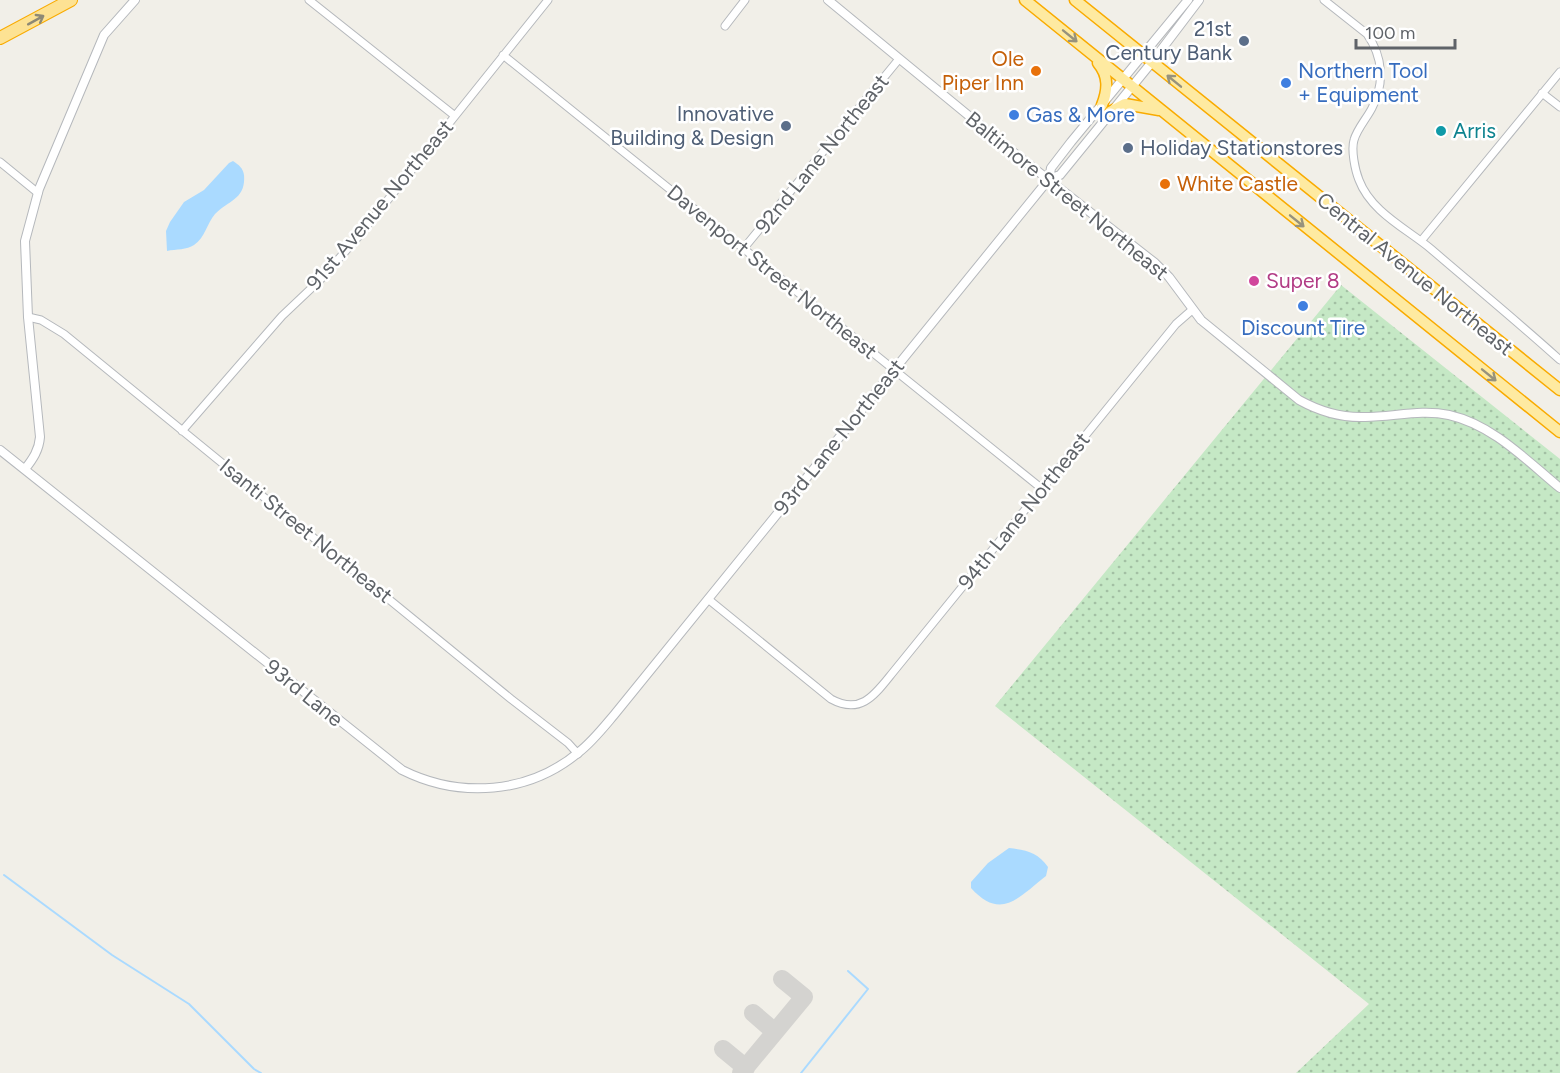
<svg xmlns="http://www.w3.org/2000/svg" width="1560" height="1073" font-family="Figtree,sans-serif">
  <defs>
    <pattern id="grass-dots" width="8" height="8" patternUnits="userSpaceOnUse" patternTransform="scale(1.5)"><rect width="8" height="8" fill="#c5e8c5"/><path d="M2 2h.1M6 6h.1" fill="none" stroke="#a3c0a4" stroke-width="1.8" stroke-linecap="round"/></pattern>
  </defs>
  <rect width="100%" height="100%" fill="#f1efe8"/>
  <path fill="url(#grass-dots)" d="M1341,285L1560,459V1073H1296L1369,1004L995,706Z"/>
  <path fill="#aadaff" d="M233,161C239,165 243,168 244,175C246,199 229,200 215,214C207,223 205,238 194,245C187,250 176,249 167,251L166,231L170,222L184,202L204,190L229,163Z
    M1009,848C1026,850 1038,852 1048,867L1046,876C1018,898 1001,921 971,888V882L988,863Z"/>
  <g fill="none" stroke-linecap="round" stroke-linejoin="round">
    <path stroke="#aadaff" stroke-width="2" d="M4,875L112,955L189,1004L254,1069L261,1073
      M801,1073L868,989L848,971"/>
    <path stroke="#d4d3d0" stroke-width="18" d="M753,1013L775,1032
      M723,1049L746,1068
      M741,1073L804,997L782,979"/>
    <defs>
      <path id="minor" d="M309,0L455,116
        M1324,0L1367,34C1383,57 1385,83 1372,108C1367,118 1357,129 1354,140C1351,150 1355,170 1359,180C1371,212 1407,229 1431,249C1474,286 1518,322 1560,360
        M725,26L745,0
        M503,55L1041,488
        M1542,93L1560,107
        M0,162L38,193
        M1421,241L1560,72
        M744,248L899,59
        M28,317L41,320L64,334L511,699L568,743L578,754
        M182,431L282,316L320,280L358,237L548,0
        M708,599L831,699C862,716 876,693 894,671L1176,324L1192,310"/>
      <path id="tertiary" d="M828,0L1008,148L1155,263L1169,277L1201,320L1299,400C1319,411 1342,418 1365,417C1393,417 1421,409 1449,415C1493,425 1526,460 1560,488
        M1049,179L1060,175L1152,62L1199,0
        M0,450L402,770C460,799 529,794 579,752C592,742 603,728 614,715L1049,179L1051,168L1071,142L1188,0
        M25,469C33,459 39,450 40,437L28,317L25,241L39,189L104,35L135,0"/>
      <path id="trunk" d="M1025,0L1560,432
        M1075,0L1560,390
        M1098,63C1109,76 1108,90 1102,105
        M1110,112L1125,104L1159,110"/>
      <path id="motorway" d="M0,38L71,0"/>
    </defs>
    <use href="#minor" stroke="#b5b8bc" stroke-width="9"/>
    <use href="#tertiary" stroke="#b5b8bc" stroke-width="10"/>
    <use href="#trunk" stroke="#f9ab00" stroke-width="13"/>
    <use href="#motorway" stroke="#f9ab00" stroke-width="14"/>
    <use href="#minor" stroke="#fff" stroke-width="7"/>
    <use href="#tertiary" stroke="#fff" stroke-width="8"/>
    <use href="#trunk" stroke="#feeaa1" stroke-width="10"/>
    <use href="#motorway" stroke="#fde293" stroke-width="12"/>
  </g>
  <defs><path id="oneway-shaft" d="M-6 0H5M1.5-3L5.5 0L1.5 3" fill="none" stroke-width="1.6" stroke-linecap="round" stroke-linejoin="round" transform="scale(1.5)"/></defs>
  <use stroke="#8e8975" href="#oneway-shaft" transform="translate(36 20) rotate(-29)"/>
  <g stroke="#97927c">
    <use href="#oneway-shaft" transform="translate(1070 36) rotate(39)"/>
    <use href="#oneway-shaft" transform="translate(1174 81) rotate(-141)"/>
    <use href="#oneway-shaft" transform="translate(1297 221) rotate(39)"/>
    <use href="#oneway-shaft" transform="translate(1489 375) rotate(39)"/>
  </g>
  <g fill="#5c6f8a" stroke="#fff" stroke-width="2">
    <circle cx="1244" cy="41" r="6"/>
    <circle cx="786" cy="126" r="6"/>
    <circle cx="1128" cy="148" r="6"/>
  </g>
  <g fill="#e8710a" stroke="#fff" stroke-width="2">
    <circle cx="1036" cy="71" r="6"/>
    <circle cx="1165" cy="184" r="6"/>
  </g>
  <g fill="#3f7fe0" stroke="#fff" stroke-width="2">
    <circle cx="1286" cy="83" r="6"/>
    <circle cx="1014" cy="115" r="6"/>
    <circle cx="1303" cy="306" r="6"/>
  </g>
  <circle fill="#0f9aa8" stroke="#fff" stroke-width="2" cx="1441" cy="131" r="6"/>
  <circle fill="#d1479c" stroke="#fff" stroke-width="2" cx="1254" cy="281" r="6"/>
  <g text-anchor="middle" stroke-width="5" stroke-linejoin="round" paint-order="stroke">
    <g font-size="21" fill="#4e5e75" stroke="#fff" text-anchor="end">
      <text x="1232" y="36">21st<tspan x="1232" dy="24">Century Bank</tspan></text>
      <text x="774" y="121">Innovative<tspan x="774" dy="24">Building &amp; Design</tspan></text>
      <text x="1140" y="155" text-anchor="start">Holiday Stationstores</text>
    </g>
    <g font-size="21" fill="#c56008" stroke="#fff" text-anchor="end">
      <text x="1024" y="66">Ole<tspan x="1024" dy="24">Piper Inn</tspan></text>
      <text x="1177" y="191" text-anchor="start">White Castle</text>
    </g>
    <g font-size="21" fill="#366cbe" stroke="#fff" text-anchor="start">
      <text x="1298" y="78">Northern Tool<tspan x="1298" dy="24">+ Equipment</tspan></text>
      <text x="1026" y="122">Gas &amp; More</text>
      <text x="1303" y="335" text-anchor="middle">Discount Tire</text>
    </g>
    <g font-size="21" fill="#0d838f" stroke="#fff" text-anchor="start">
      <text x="1453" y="138">Arris</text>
    </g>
    <g font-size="21" fill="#5f6368" stroke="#fff">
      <text transform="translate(822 154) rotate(-51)" y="7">92nd Lane Northeast</text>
      <text transform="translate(1067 196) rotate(39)" y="7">Baltimore Street Northeast</text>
      <text transform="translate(380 205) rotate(-50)" y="7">91st Avenue Northeast</text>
      <text transform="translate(772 272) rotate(39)" y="7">Davenport Street Northeast</text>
      <text transform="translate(1415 274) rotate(39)" y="7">Central Avenue Northeast</text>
      <text transform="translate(839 437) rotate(-51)" y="7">93rd Lane Northeast</text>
      <text transform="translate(1024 511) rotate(-51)" y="7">94th Lane Northeast</text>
      <text transform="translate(306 531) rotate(39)" y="7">Isanti Street Northeast</text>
      <text transform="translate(304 693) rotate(39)" y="7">93rd Lane</text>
    </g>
    <g font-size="21" fill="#b23c85" stroke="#fff" text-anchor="start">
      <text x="1266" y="288">Super 8</text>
    </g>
  </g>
  <path d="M1356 39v9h99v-9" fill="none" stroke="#5f6368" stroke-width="3"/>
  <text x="1365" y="39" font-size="18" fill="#5f6368" stroke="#ffffff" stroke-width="4.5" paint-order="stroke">100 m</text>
</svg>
